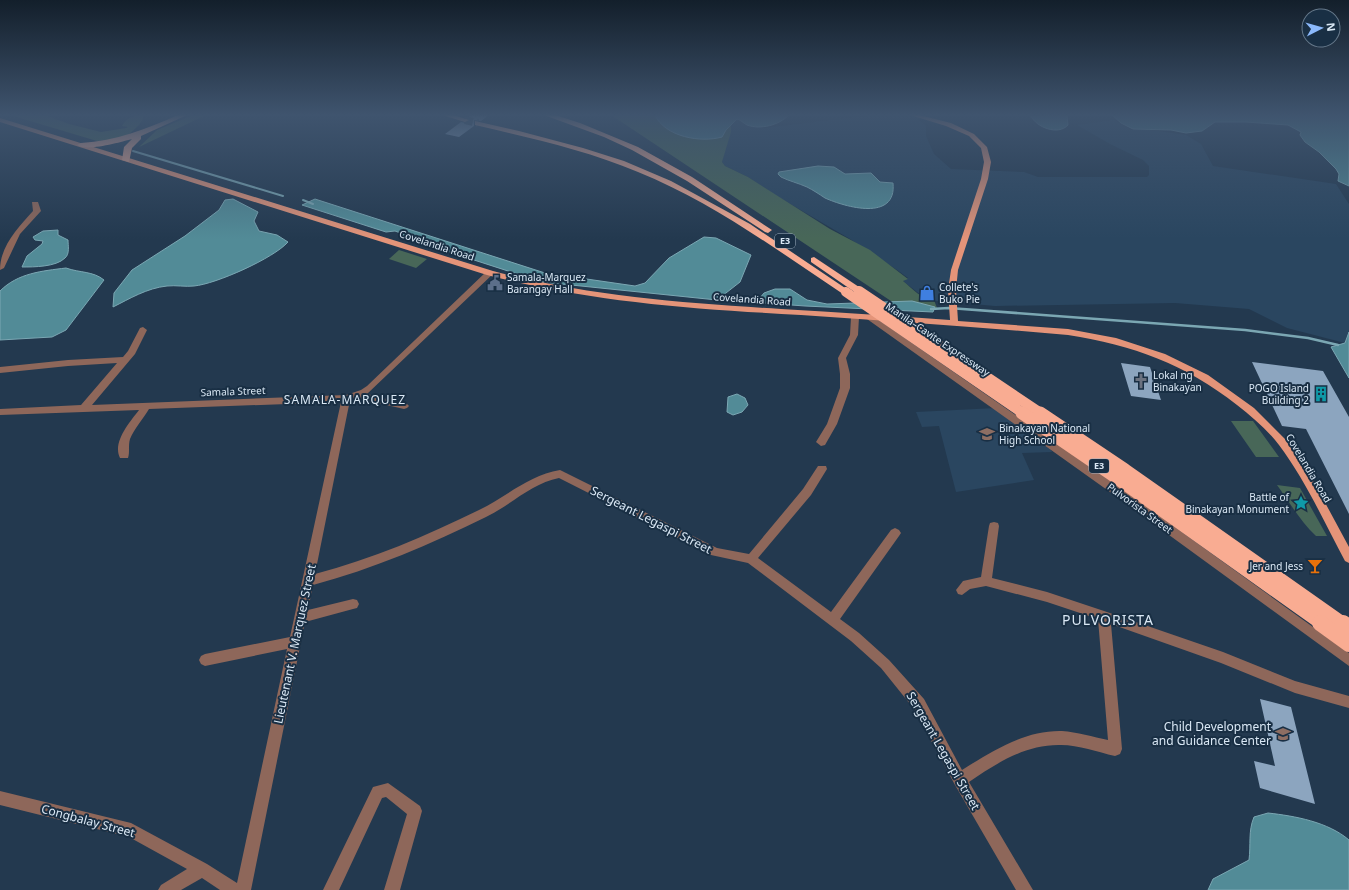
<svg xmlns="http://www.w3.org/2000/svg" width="1349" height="890" font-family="'Noto Sans',sans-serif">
  <rect width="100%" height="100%" fill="#23394f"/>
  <path fill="#2a4660" d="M874,115H913L926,126V136L934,154L951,169L1024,172L1038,177H1147L1149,175V166L1143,160L1110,144L1077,125L1114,120L1132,130H1151L1186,135L1201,144L1213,166L1336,184L1349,204V332L1345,343L1287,328L1249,309L1175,303L995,306L927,300L903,281L908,278L897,270L850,239L775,195L748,177L725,166L722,162L730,125L737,119L746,125L764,128Z
    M996,408L1049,446L1052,452L1022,453L1034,480L956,492L939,426L922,427L916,412Z"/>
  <path fill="#486758" d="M10,115H45L69,124L101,132L126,128L128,127L122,126C127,117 134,115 143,115V119L139,125L124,139L97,141Z
    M193,115H206L139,147L157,130Z
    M611,115H678L731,124V132L722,162L725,166L748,177L830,229L870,250L908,279L903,281C913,289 921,299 934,300L937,308L897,305Z
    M399,250L427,259L416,268L389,259Z
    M1231,421H1253L1279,457H1256Z
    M1277,485L1300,488L1327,536H1316C1300,521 1290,503 1277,485Z"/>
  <path fill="#528b97" stroke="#7ba7b3" d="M655,115H789C779,125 761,130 747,125C743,123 741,120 737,119L726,130L722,137C701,143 665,137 655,115Z
    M1067,115L1068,125C1058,136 1036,127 1031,116Z
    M1112,115H1349V186L1338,181L1339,174L1336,169L1319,152L1305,142L1300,135L1301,132L1288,125L1246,122H1215L1202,131L1186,133L1171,130L1133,129L1121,123Z
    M818,166L834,167L845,174L871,173L880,182L893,183C897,222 845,207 825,198C819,194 813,190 807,187C798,183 789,181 781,177L778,174L779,172Z
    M233,199L258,212L254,221L259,231L277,235L288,242C274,258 216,284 194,286C185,287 176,285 167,286C147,288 129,299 113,307L114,293L132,270L185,236L219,210L225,200Z
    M315,199L545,273L635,286L645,283L669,258L704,237L716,238L751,255L740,282L717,300L542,282L403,237V234L395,231L386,232L302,205Z
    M58,230V235L68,240C68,245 70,254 65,258C56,267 34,267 22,267L27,256L42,244L43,241L35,240L33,237L43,231Z
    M66,268C80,273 93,271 104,280L66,330L52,337L0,340V291C18,273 42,271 66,268Z
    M775,289H790L807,300L827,304L912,301L935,307L933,312L805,306L764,303L759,299L764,293Z
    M1349,332V378L1331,347L1345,343Z
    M737,394L745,398L748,405L742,412L733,415L727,412L728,397Z
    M1268,813C1295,816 1328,822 1349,840V890H1208L1213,879L1249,860C1251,845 1248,831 1254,817Z"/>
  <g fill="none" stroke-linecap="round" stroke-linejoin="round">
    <path stroke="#7ba7b3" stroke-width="2" d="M133,151L283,196
      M303,200L313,204"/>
    <path stroke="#7ba7b3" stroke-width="2.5" d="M718,297L764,301
      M931,309L949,308L1245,330L1308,338L1338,345"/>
  </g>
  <path fill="#8ca5bf" d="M472,115H489L481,121L474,120V126L459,137L445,134L461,122L466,123L470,121V119L467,118Z
    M1252,362L1323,371L1349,417V514L1306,429L1282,426Z
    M1121,363L1150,367L1161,400L1131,396Z
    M1260,699L1291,707L1315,804L1260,788L1254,761L1275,766Z"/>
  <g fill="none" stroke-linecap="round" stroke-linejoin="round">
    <path stroke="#3e5368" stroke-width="8" stroke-dasharray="8 4" stroke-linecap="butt" d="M465,120L478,123"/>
    <path fill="#8e675a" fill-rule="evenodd" d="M32,202H38L41,211L20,234L4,268L0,270C0,246 18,228 33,211Z
      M487,271H490L494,273L367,394L407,404L409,406L407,408L404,409L356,398L350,400L315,574C372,559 426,536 479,510C506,497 529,475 560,470L717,548L749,554L803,489L818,466H826L827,469L811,495L758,558L831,612L891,530L895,528L899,530L901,533L899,536L840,619L859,633L889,660L924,699L962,770C992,751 1025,730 1062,731C1077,732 1093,737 1108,740L1098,619L1047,602L986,586L970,589L962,595L958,594L956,590L963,581L981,577L989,526L990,523L994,522L998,523L999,526L992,578L1047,592L1104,611L1223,652L1295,681L1349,696V708L1295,693L1221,663L1111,624L1122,749L1120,754L1115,756C1097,752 1079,745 1061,745C1026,744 997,763 969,782L1033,890H1016L955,785L914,709L881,668L851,641L748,563L711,555L559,478C532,483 511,505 486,517C431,544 373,569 313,585L308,610L353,599L357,600L359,604L357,608L353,609L305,622L251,890H220L202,878L181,890H158L161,885L187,869L129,837L0,805V791L131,823L207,864L237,883L287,649L205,666L201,664L199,660L201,656L205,654L290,637L341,402L149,409C143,419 134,429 130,439C128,446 130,452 128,458H120C112,442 130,422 139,410L0,415V409L81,405L117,363L68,366L0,373V367L68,360L123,357L128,351L140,328L143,327L147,330L135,354L92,405L346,395L361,390L367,386Z
      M855,314L859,317L858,335L846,358L850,374V388L837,424L825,445L821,446L816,442L827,424L840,388V374L838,358L850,335L851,317Z
      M870,314L1118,486L1349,653V666L1110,492L867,319L866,317Z
      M388,783L420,806L422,811L400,890H384L407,814L386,797L382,798L339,890H323L373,787Z"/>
    <path fill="#e49479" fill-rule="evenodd" d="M910,115H919L951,123L974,134L987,147L991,162L988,179L958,270L956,290L958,321L1068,329L1116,338L1165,354L1208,375L1254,408L1285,439L1315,484L1349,547V563L1345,561C1324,522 1306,481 1279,445C1267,429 1252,417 1237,405C1185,364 1133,345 1068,335C979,327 890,321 801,315C693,309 592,302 487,275L0,122V118L493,271C587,296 683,303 781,309C837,312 894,316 950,320L948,290L951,270L981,179L984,162L981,148L969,136L946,126Z"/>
    <path fill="#f9ac92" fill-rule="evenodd" d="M178,115H187L141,136V139L132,148L129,162L122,160L124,147L132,139C121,142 86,152 77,145L81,143C116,141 146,129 178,115Z
      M442,115H453L469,120L465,122Z
      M544,115H555L580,123L638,147L692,177L772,230L768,233L765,232L687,181L632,150L604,137Z
      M475,121L519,131L583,148L624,161L671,181L750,224L851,292L846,295L843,294C777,250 712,202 638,172C586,150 530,138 475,125Z
      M814,257L862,289L864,291L862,293H856L811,262V258Z"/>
    <path stroke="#f9ac92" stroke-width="10" d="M859,291L1042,414
      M846,292L1024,414"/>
    <path stroke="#f9ac92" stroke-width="13" d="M1022,413L1114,476L1322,624
      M1040,413L1125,470L1344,624"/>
    <path stroke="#f9ac92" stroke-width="16" d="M1320,623L1349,644
      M1343,623L1349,628"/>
  </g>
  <linearGradient id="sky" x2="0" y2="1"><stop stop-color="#131f2b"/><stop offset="0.48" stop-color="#3f546e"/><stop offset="1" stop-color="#3f546e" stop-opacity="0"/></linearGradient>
  <rect width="1349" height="239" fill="url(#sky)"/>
  <defs>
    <symbol id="civic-bare" viewBox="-9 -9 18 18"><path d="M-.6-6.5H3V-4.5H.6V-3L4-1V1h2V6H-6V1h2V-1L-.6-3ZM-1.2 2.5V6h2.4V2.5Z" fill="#5c6f8a" stroke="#192f44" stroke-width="2.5" paint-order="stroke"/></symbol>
    <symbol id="shop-bare" viewBox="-9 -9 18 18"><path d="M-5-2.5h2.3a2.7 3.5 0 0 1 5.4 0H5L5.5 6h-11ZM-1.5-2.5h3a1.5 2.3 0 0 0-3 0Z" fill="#3f7fe0" stroke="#192f44" stroke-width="2.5" paint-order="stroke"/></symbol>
    <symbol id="church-bare" viewBox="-9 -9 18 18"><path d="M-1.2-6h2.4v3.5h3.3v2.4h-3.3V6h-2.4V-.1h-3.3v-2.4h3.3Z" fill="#6b7280" stroke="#192f44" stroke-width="2.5" paint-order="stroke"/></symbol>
    <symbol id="building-bare" viewBox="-9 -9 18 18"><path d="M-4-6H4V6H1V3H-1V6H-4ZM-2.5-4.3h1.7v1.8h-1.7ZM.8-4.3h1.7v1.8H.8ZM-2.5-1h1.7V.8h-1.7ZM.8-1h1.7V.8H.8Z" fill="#0f9aa8" stroke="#192f44" stroke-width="2.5" paint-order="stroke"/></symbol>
    <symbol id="school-bare" viewBox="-9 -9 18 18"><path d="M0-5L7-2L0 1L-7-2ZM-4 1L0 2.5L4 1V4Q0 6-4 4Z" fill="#8d6e63" stroke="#192f44" stroke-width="2.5" paint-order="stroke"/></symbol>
    <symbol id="sight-bare" viewBox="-9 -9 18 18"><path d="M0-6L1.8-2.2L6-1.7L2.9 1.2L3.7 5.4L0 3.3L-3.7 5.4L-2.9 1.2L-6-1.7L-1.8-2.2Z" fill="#0f9aa8" stroke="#192f44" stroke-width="2.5" paint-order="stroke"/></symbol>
    <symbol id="bar-bare" viewBox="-9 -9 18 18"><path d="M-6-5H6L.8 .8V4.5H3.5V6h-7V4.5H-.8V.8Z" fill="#e8710a" stroke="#192f44" stroke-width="2.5" paint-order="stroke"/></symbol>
  </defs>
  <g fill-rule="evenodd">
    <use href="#civic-bare" x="484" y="272" width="22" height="22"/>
    <use href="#shop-bare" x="916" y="282" width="22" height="22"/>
    <use href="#church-bare" x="1130" y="370" width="22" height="22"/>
    <use href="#building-bare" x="1310" y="383" width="22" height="22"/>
    <use href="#school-bare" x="976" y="423" width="22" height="22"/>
    <use href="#sight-bare" x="1290" y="492" width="22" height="22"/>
    <use href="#bar-bare" x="1304" y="555" width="22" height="22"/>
    <use href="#school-bare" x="1272" y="723" width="22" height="22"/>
  </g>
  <g text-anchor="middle" stroke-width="4" stroke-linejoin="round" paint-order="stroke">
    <g fill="#192f44" stroke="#a0b0c0" stroke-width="1">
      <rect x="775" y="234" width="20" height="14" rx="3"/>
      <rect x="1089" y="459" width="20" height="14" rx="3"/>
    </g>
    <g font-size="9" font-weight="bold" fill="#dae8f5">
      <text x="785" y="244">E3</text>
      <text x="1099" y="469">E3</text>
    </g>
    <g font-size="10" fill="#dae8f5" stroke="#192f44">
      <text transform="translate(437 245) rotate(18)" y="4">Covelandia Road</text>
      <text transform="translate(752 299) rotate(4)" y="4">Covelandia Road</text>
      <text transform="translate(938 339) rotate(34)" y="4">Manila–Cavite Expressway</text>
      <text transform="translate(233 391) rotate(-2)" y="4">Samala Street</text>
      <text transform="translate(1309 468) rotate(59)" y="4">Covelandia Road</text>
      <text transform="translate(1140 508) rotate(36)" y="4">Pulvorista Street</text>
    </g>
    <g font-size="10" fill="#dae8f5" stroke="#192f44" text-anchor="start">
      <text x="507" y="281">Samala-Marquez<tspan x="507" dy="12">Barangay Hall</tspan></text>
      <text x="939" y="291">Collete's<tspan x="939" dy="12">Buko Pie</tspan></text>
      <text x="1153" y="379">Lokal ng<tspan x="1153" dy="12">Binakayan</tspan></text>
      <text x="1309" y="392" text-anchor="end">POGO Island<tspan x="1309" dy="12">Building 2</tspan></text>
      <text x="999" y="432">Binakayan National<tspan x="999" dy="12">High School</tspan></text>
      <text x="1289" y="501" text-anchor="end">Battle of<tspan x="1289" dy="12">Binakayan Monument</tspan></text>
      <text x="1303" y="570" text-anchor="end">Jer and Jess</text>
    </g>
    <g font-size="12" letter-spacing="1" fill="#dae8f5" stroke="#192f44">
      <text x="345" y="404">SAMALA-MARQUEZ</text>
    </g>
    <g font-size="12" fill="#dae8f5" stroke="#192f44">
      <text transform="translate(651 520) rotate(27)" y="4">Sergeant Legaspi Street</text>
      <text transform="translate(295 644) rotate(-78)" y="4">Lieutenant V. Marquez Street</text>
      <text transform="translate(943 751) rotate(60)" y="4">Sergeant Legaspi Street</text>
      <text transform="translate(88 821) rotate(15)" y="4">Congbalay Street</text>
    </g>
    <g font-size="12" fill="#dae8f5" stroke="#192f44" text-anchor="end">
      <text x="1271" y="731">Child Development<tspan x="1271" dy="14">and Guidance Center</tspan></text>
    </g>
    <g font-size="14" letter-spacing="1" fill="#dae8f5" stroke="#192f44">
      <text x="1108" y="625">PULVORISTA</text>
    </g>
  </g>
  <g transform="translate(1321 28) rotate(84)"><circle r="19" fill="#192f44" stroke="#66798b"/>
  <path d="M0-3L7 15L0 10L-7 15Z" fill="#8bb9fc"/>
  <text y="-6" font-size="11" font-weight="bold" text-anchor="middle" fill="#dae8f5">N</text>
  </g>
</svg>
